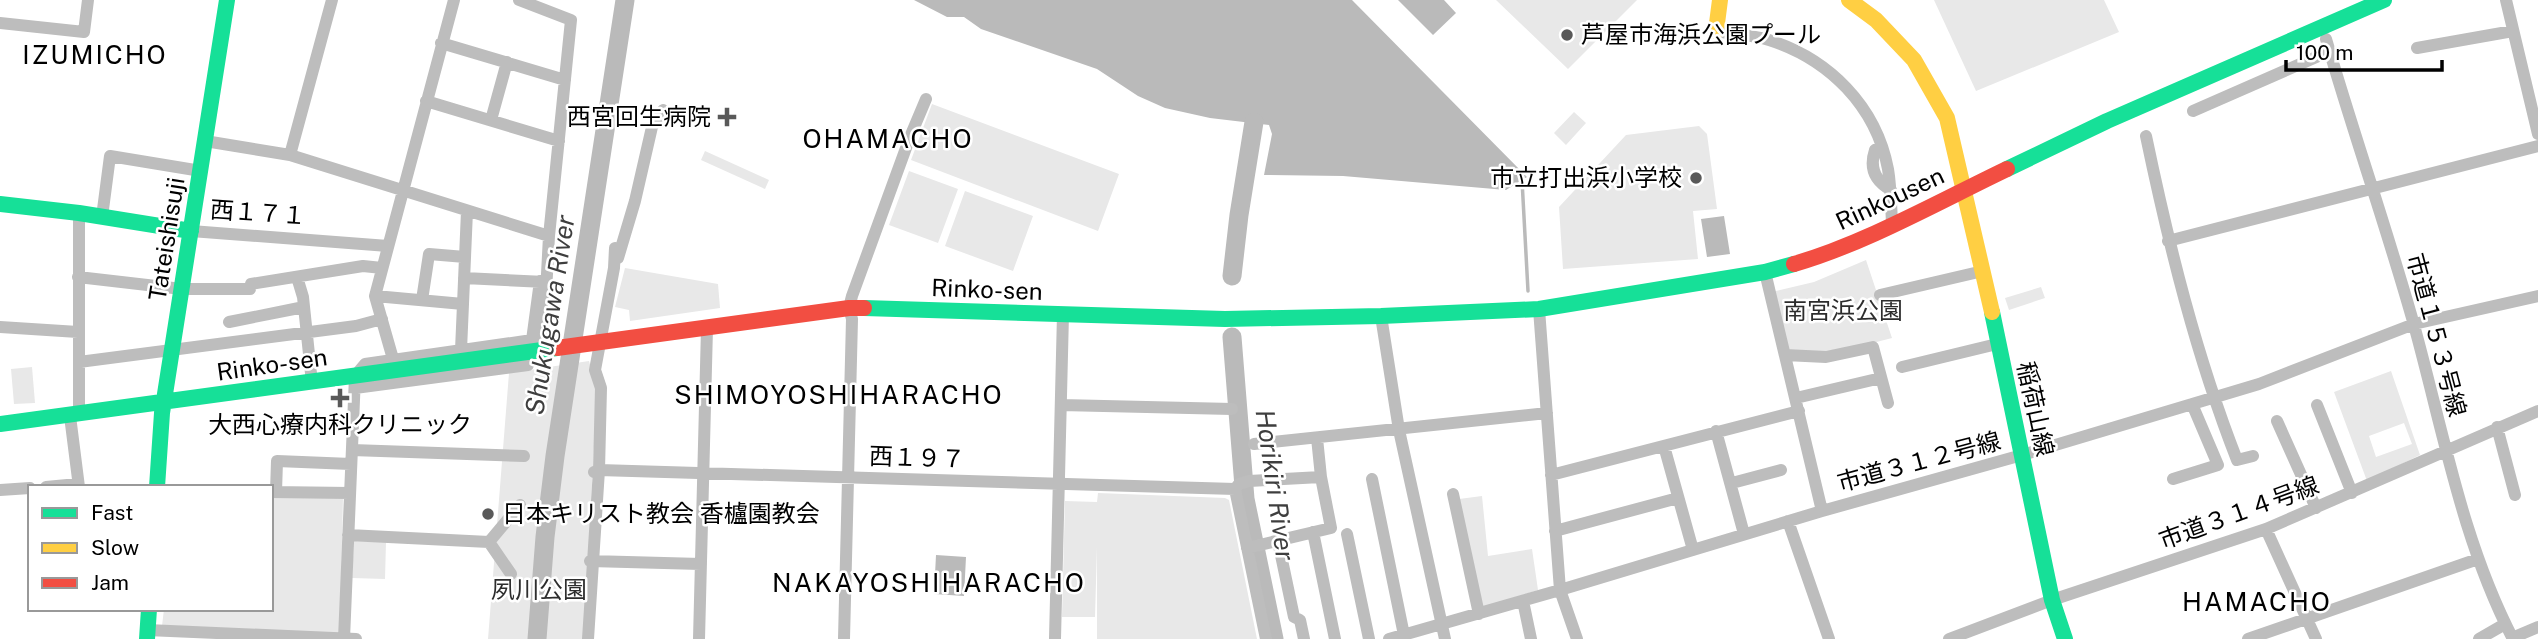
<svg xmlns="http://www.w3.org/2000/svg" width="2538" height="639" font-family="'Public Sans','Noto Sans JP',sans-serif">
  <rect width="100%" height="100%" fill="#fff"/>
  <path fill="#e8e8e8" fill-rule="evenodd" d="M1496,0H1637L1568,69Z
    M1934,0H2104L2119,32L1976,91Z
    M932,104L1119,174L1098,231L911,160Z
    M1574,112L1586,123L1566,145L1554,133Z
    M1699,126L1707,134L1717,209L1693,211L1698,259L1563,269L1559,207L1626,135Z
    M705,151L769,180L765,189L701,160Z
    M909,171L958,189L938,243L889,225Z
    M965,191L1033,216L1013,271L945,246Z
    M1866,260L1892,338L1826,355L1787,353L1772,292L1814,282Z
    M625,268L718,284L720,308L630,321L629,310L615,307Z
    M2041,287L2045,298L2009,310L2005,298Z
    M589,361L597,388L584,639H488L509,373Z
    M32,367L35,403L14,404L11,369Z
    M2391,371L2420,455L2367,481L2334,392ZM2404,423L2412,444L2376,457L2369,436Z
    M1098,493L1225,498L1229,500L1257,639H1097V547L1095,617H1062L1065,501L1097,502Z
    M1482,496L1488,556L1532,549L1538,590L1482,608L1459,499Z
    M271,497H343L340,631L337,634L162,626L164,609H271Z
    M354,541L386,542L385,579L352,578Z"/>
  <path fill="#bababa" d="M914,0H1352L1527,177L1506,190L1343,176L1264,175L1272,134L1269,125L1210,118L1165,108L1138,96L1097,69L981,29L964,17H947Z
    M1398,0H1444L1456,13L1433,35Z
    M1724,216L1730,254L1707,257L1701,219Z
    M936,555L966,557L964,596L934,594Z"/>
  <g fill="none" stroke-linecap="round" stroke-linejoin="round">
    <path stroke="#bababa" stroke-width="3.5" d="M1522,180L1528,291"/>
    <path stroke="#bababa" stroke-width="19" d="M1232,276L1239,215L1254,122
      M1232,337L1245,499L1274,639
      M537,639L545,537L555,456L625,0"/>
    <path stroke="#bdbdbd" stroke-width="12" d="M519,0L571,20L549,236L543,350
      M2506,0L2538,134
      M0,23L84,32L88,0
      M1716,31C1733,34 1752,35 1769,40C1829,59 1876,106 1888,169C1891,187 1891,205 1892,223
      M2326,39C2354,135 2387,229 2414,325C2443,430 2462,541 2513,639
      M441,43L565,80
      M2417,48L2513,31
      M426,101L559,141
      M2193,111L2330,51
      M491,120L507,62
      M2146,136C2169,246 2196,355 2237,460L2253,456
      M205,141L290,155L549,236
      M1881,146L1875,150C1869,168 1875,181 1891,190
      M290,155L332,0
      M102,217L110,156L201,171
      M191,231L388,246
      M2168,241L2538,146
      M618,258L635,201L652,127L663,110
      M1765,272L1822,511
      M78,277L182,289H250L251,284L363,266L382,268
      M297,277L303,297L312,383
      M464,278L545,282
      M1880,295L1983,271
      M375,296L463,304L461,350
      M422,300L429,254L465,257
      M463,304L467,211
      M1539,309L1560,590L1577,639
      M1381,316L1399,430L1445,639
      M229,322L304,307
      M0,327L78,332
      M1785,355L1826,357L1873,347L1888,403
      M393,359L375,296L454,0
      M79,362L356,326L382,319
      M1902,367L1997,344
      M355,388L528,365
      M1796,398L1881,378
      M1061,405L1232,409
      M2317,405L2352,493
      M79,415V213
      M70,416L79,487
      M2277,421L2316,508
      M2497,427L2515,495
      M1716,431L1744,534
      M1254,444L1547,413
      M1664,446L1693,550
      M352,450L524,456
      M594,472L599,470L1235,489
      M1551,475L1799,411
      M1372,479L1404,635
      M2173,479L2218,465L2192,404
      M1732,483L1781,470
      M46,487L78,484
      M1235,489L1266,639
      M1235,489L1239,484L1249,481L1321,477
      M0,490L30,488
      M271,492L350,493
      M276,492L277,461L351,464
      M1453,494L1479,614
      M1788,521L1829,639
      M2266,529L2316,639
      M1555,531L1678,498
      M1313,532L1335,639
      M1347,534L1369,639
      M348,535L489,542
      M1278,541L1294,617L1300,620L1304,639
      M489,542L520,505
      M489,542L511,574
      M1247,548L1331,528L1321,477L1317,438
      M590,561L701,564
      M1523,601L1531,639
      M147,630L356,639
      M2512,638L2538,627
      M344,639L355,376L365,364L532,340L540,281
      M588,639L599,470L601,388L595,370L614,268L615,248
      M699,639L707,328
      M844,639L852,319L849,308L852,296L910,137L926,99
      M1055,639L1063,314
      M1389,639L1560,590L1822,511L2022,455L2259,384L2414,324L2538,296
      M1949,639L2052,600L2266,529L2538,411
      M2248,639L2478,559
      M2479,639L2505,624"/>
    <path stroke="#16e098" stroke-width="16" d="M2007,169L2107,121L2384,0
      M0,204L79,213L191,231
      M864,308L1225,319L1381,316L1539,309L1765,272L1794,264
      M1992,312L2052,600L2065,639
      M0,424L557,348
      M157,487L162,413L227,0
      M147,639L149,609"/>
    <path stroke="#ffcf43" stroke-width="16" d="M1849,0L1876,20L1914,60L1947,118L1992,312
      M1716,31L1720,0"/>
    <path stroke="#f24e42" stroke-width="16" d="M1794,264C1864,244 1940,201 2007,169
      M557,348L849,308H864"/>
  </g>
  <g fill="#595959" stroke="#fff" stroke-width="2.5">
    <circle cx="1567" cy="35" r="7"/>
    <path d="M723.5 106.5h7v7h7v7h-7v7h-7v-7h-7v-7h7z"/>
    <circle cx="1696" cy="178" r="7"/>
    <path d="M336.5 387.5h7v7h7v7h-7v7h-7v-7h-7v-7h7z"/>
    <circle cx="488" cy="514" r="7"/>
  </g>
  <g text-anchor="middle" stroke-width="5" stroke-linejoin="round" paint-order="stroke">
    <g font-size="24" fill="#000" stroke="#fff" text-anchor="start">
      <text x="1581" y="43">芦屋市海浜公園プール</text>
      <text x="711" y="125" text-anchor="end">西宮回生病院</text>
      <text x="1682" y="186" text-anchor="end">市立打出浜小学校</text>
      <text x="340" y="433" text-anchor="middle">大西心療内科クリニック</text>
      <text x="502" y="522">日本キリスト教会 香櫨園教会</text>
    </g>
    <g font-size="24" fill="#000" stroke="#fff">
      <text transform="translate(1890 199) rotate(-25)" y="8">Rinkousen</text>
      <text transform="translate(258 213) rotate(4)" y="8">西１７１</text>
      <text transform="translate(167 239) rotate(-81)" y="8">Tateishisuji</text>
      <text transform="translate(987 290) rotate(2)" y="8">Rinko-sen</text>
      <text transform="translate(2436 335) rotate(75)" y="8">市道１５３号線</text>
      <text transform="translate(272 365) rotate(-8)" y="8">Rinko-sen</text>
      <text transform="translate(2035 409) rotate(78)" y="8">稲荷山線</text>
      <text transform="translate(917 458) rotate(2)" y="8">西１９７</text>
      <text transform="translate(1919 462) rotate(-15)" y="8">市道３１２号線</text>
      <text transform="translate(2239 513) rotate(-20)" y="8">市道３１４号線</text>
    </g>
    <g font-size="24" fill="#2d2d2d" stroke="#fff">
      <text x="1843" y="319">南宮浜公園</text>
      <text x="539" y="598">夙川公園</text>
    </g>
    <g font-size="26" letter-spacing="2" fill="#000" stroke="#fff">
      <text x="95" y="64">IZUMICHO</text>
      <text x="888" y="148">OHAMACHO</text>
      <text x="839" y="404">SHIMOYOSHIHARACHO</text>
      <text x="929" y="592">NAKAYOSHIHARACHO</text>
      <text x="2257" y="611">HAMACHO</text>
    </g>
    <g font-size="26" font-style="italic" fill="#3e3e3e" stroke="#fff">
      <text transform="translate(550 315) rotate(-81)" y="9">Shukugawa River</text>
      <text transform="translate(1275 485) rotate(82)" y="9">Horikiri River</text>
    </g>
  </g>
  <rect x="28" y="485" width="245" height="126" fill="#ffffff" stroke="#999999" stroke-width="2"/>
  <rect x="42" y="508" width="35" height="10" fill="#16e098" stroke="#999999" stroke-width="2"/>
  <text x="91" y="520" font-size="21" fill="#000000">Fast</text>
  <rect x="42" y="543" width="35" height="10" fill="#ffcf43" stroke="#999999" stroke-width="2"/>
  <text x="91" y="555" font-size="21" fill="#000000">Slow</text>
  <rect x="42" y="578" width="35" height="10" fill="#f24e42" stroke="#999999" stroke-width="2"/>
  <text x="91" y="590" font-size="21" fill="#000000">Jam</text>
  <path d="M2286 60v10h156v-10" fill="none" stroke="#000000" stroke-width="3.5"/>
  <text x="2296" y="60" font-size="21" fill="#000000" stroke="#ffffff" stroke-width="5" paint-order="stroke">100 m</text>
</svg>
